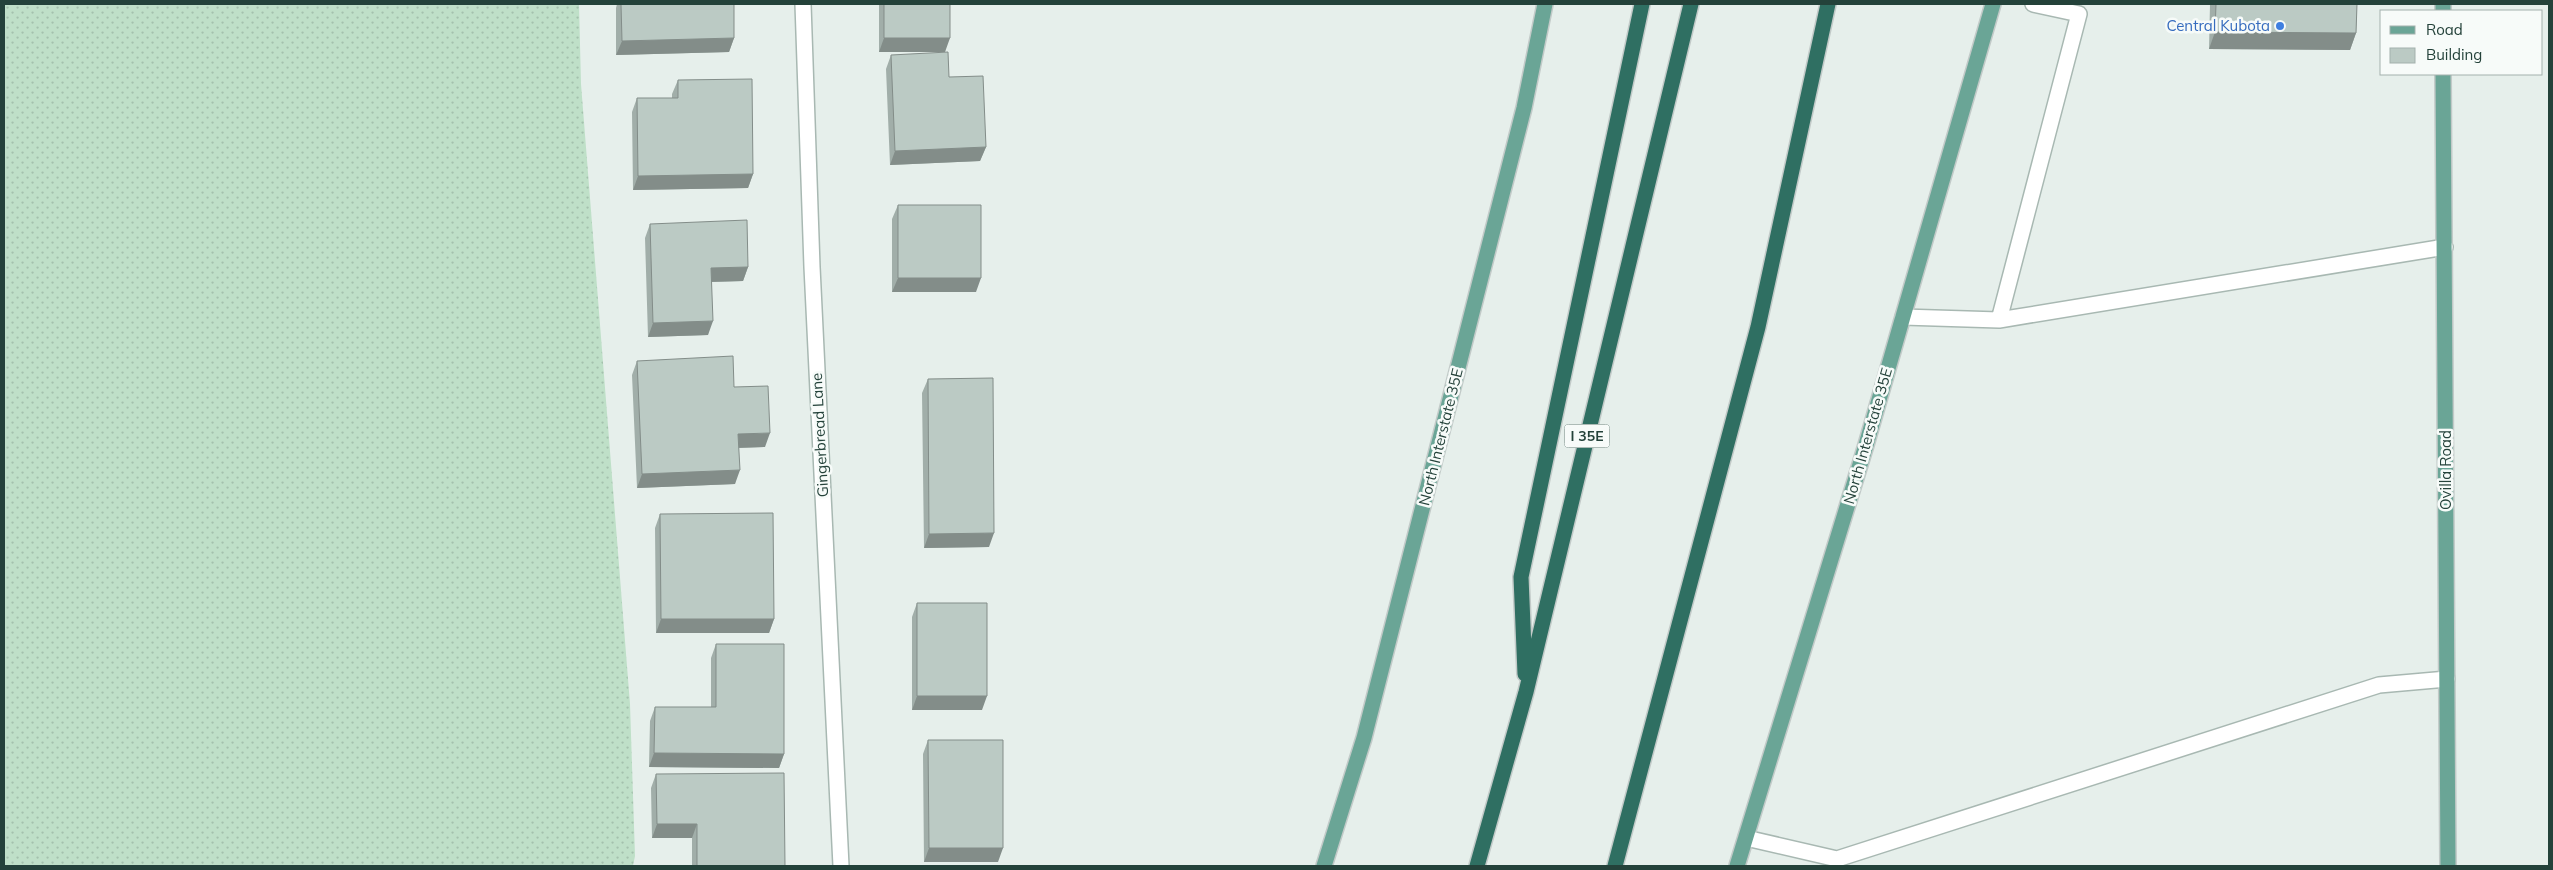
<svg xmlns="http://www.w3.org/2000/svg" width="2553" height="870" font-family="Mulish,sans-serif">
  <defs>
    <pattern id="grass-dots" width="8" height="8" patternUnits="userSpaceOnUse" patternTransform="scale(1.25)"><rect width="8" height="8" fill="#bfe0c8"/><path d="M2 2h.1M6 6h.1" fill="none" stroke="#a4c1ad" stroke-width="1.8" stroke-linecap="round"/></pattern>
  </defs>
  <rect width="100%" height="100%" fill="#e6efeb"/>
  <path fill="url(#grass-dots)" d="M4,4H579L581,84L630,704L635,856L633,866H4Z"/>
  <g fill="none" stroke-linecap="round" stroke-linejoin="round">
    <defs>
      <path id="minor" d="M803,4L812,267L841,866
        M1903,317L1999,320L2445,247
        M1999,320L2079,14L2033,4
        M1746,838L1837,859L2379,685L2447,679"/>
      <path id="major" d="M2443,4V11
        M2443,74L2448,866
        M1324,866L1364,738L1524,108L1545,4
        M1737,866L1866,445L1993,4"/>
      <path id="highway" d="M1525,674L1521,577L1642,4
        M1477,866L1526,692L1691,4
        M1615,866L1758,327L1828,4"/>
    </defs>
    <use href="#minor" stroke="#a8b8b2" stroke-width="18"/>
    <use href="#major" stroke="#c2cac8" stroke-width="18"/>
    <use href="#highway" stroke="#c2cac8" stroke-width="18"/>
    <use href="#minor" stroke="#fff" stroke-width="15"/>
    <use href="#major" stroke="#6aa596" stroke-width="15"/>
    <use href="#highway" stroke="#2f6f62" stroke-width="15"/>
  </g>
  <path fill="#a1aea9" d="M617,4H621L734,38L729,52L616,55V8Z
    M879,4H950L945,52H879Z
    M2210,4H2357L2356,33L2350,50L2209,49Z
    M891,55L949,77L986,147L980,161L890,165L886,69Z
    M678,80L753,174L748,188L633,190L632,112L637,98H672V94Z
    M898,205L976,292H892V219Z
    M650,224L748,267L743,281L712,282L708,335L648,337L645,238Z
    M637,361L734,387L765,447L739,448L735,484L637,488L632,375Z
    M928,379L989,547L924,548L922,393Z
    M660,514L774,619L769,633H656L655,528Z
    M917,603L982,710H912V617Z
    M716,644L784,754L779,768L649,767L650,721L655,707H711V658Z
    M928,740L998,862H924L923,754Z
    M656,774L785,866H692V838H652L651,788Z"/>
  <path fill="#838d89" d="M2215,32L2356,33L2350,50L2209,49Z
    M734,38L729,52L616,55L622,41Z
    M884,38H950L945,52H879Z
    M986,147L980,161L890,165L895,151Z
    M753,174L748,188L633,190L638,176Z
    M748,267L743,281L706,282L711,268Z
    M898,278H981L976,292H892Z
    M713,321L708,335L648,337L653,323Z
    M770,433L765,447L733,448L738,434Z
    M740,470L735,484L637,488L642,474Z
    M994,533L989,547L924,548L929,534Z
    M661,619H774L769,633H656Z
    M917,696H987L982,710H912Z
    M654,753L784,754L779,768L649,767Z
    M657,824H697L692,838H652Z
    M929,848H1003L998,862H924Z"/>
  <path fill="#bbcac4" stroke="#838d89" d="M621,4H734V38L622,41Z
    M884,4H950V38H884Z
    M2216,4H2357L2356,33L2215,32Z
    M948,52L949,77L983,76L986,147L895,151L891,55Z
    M752,79L753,174L638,176L637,98H678V80Z
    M898,205H981V278H898Z
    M747,220L748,267L711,268L713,321L653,323L650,224Z
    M733,356L734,387L768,386L770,433L738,434L740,470L642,474L637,361Z
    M993,378L994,533L929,534L928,379Z
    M773,513L774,619H661L660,514Z
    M917,603H987V696H917Z
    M716,644H784V754L654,753L655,707H716Z
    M928,740H1003V848H929Z
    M784,773L785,866H697V824H657L656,774Z"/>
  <circle fill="#3f7fe0" stroke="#f7fbf9" stroke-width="2" cx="2280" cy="26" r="5"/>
  <g text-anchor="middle" stroke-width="5" stroke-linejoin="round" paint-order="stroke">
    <rect fill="#f7fbf9" stroke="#637a73" stroke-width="1" x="1564.5" y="424.5" width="45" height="23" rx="4"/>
    <g font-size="14" font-weight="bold" fill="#24423a">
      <text x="1587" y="441">I 35E</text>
    </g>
    <g font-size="15" fill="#366cbe" stroke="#f7fbf9" text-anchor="end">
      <text x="2270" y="31">Central Kubota</text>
    </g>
    <g font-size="15" fill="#24423a" stroke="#f7fbf9">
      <text transform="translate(820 435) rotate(-93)" y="5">Gingerbread Lane</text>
      <text transform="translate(1868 436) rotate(-74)" y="5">North Interstate 35E</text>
      <text transform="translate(1441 437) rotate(-76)" y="5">North Interstate 35E</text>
      <text transform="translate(2446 470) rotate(-90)" y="5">Ovilla Road</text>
    </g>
  </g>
  <rect width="2553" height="870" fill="none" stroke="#24423a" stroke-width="10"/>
  <rect x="2380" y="10" width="162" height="65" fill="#f7fbf9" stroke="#a3b1ad"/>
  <rect x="2390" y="26" width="25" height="8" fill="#6aa596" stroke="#a3b1ad"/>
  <text x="2426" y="35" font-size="15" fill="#24423a">Road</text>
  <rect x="2390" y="48" width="25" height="15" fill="#bbcac4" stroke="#a3b1ad"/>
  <text x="2426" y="60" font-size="15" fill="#24423a">Building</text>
</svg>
